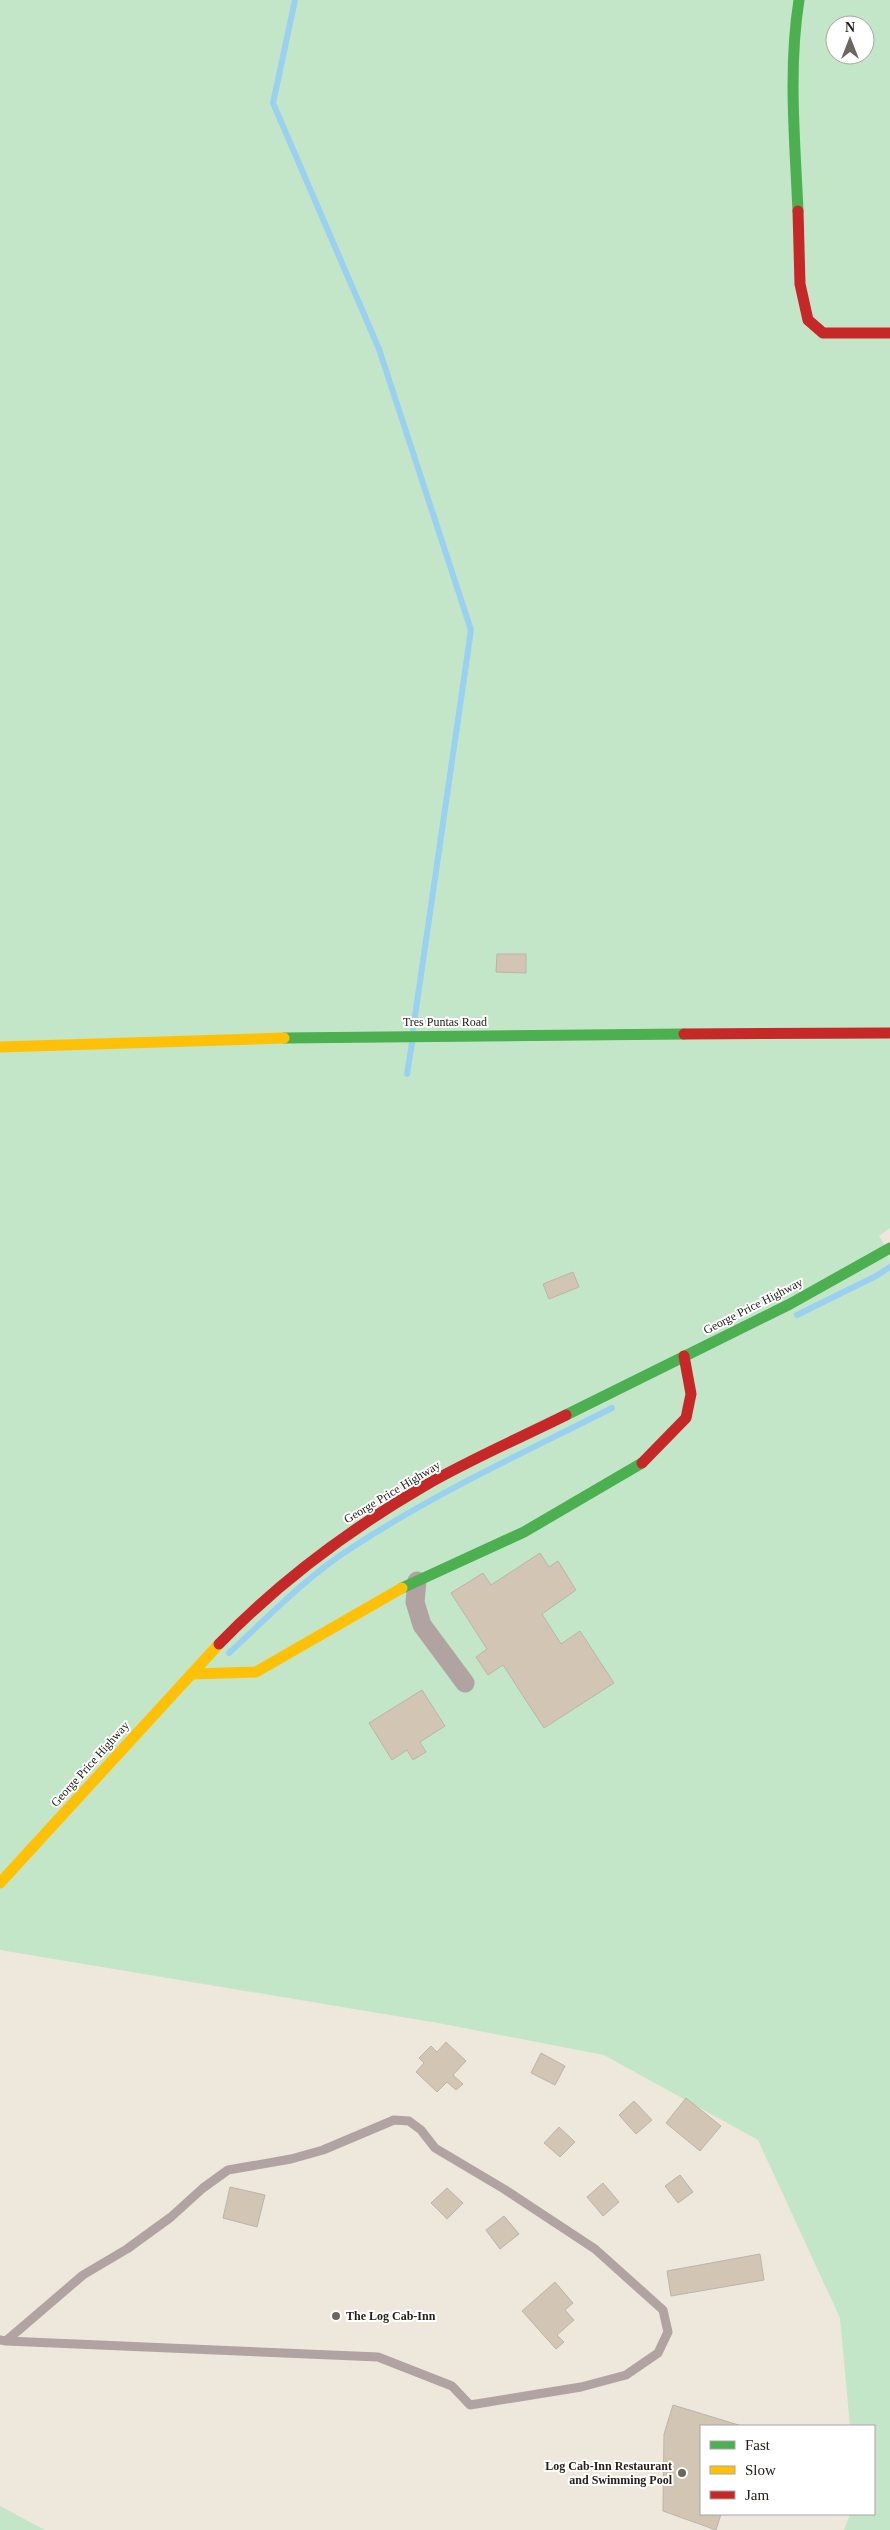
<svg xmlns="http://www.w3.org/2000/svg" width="890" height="2530" font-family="Georgia,serif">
  <rect width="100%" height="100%" fill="#eee7dc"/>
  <path fill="#c3e6c9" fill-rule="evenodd" d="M0,0H890V1228L879,1236L888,1250L890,1263V2530H844L850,2514H874V2426H850L840,2318L758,2140L604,2055L438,2023L0,1950ZM835,25H865V55H835Z
    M0,2506L45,2530H0Z"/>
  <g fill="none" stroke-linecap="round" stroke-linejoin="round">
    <path stroke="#9bd1f0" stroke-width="6" d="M295,0L273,103L379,349L471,630L413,1030
      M407,1074L412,1043
      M797,1315L876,1276L890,1267
      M229,1653C269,1616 307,1576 353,1547C435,1493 525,1452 612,1408"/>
  </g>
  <path fill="#d3c5b4" stroke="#bab4ac" d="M497,954H526V973L496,972Z
    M573,1272L579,1287L549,1299L543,1284Z
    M540,1553L549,1567L558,1561L576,1590L542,1614L561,1644L580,1631L614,1683L544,1728L503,1665L488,1675L476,1657L487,1649L451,1593L483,1573L491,1585Z
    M422,1690L445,1726L420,1742L426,1752L413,1760L407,1750L392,1760L369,1723Z
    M446,2042L466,2061L453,2075L463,2084L456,2090L447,2082L437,2092L416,2072L424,2063L419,2058L431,2046L437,2052Z
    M541,2053L565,2066L555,2085L531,2073Z
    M686,2098L721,2126L700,2151L666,2123Z
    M634,2101L652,2120L636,2134L619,2115Z
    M559,2127L575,2142L560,2157L544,2143Z
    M680,2175L693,2192L678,2203L665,2186Z
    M603,2183L619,2202L603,2216L587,2197Z
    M230,2187L265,2195L257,2227L223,2218Z
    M447,2188L463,2203L447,2219L431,2203Z
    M504,2216L519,2234L500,2249L486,2230Z
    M760,2254L764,2280L671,2296L667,2271Z
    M555,2282L573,2303L565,2310L574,2320L557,2335L564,2342L556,2349L522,2311Z
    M673,2405L742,2426H701V2514H721L716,2530L663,2511L664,2434Z"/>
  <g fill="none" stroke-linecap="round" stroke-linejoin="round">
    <path stroke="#b0a3a2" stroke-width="9" d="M0,2340L6,2341L378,2357L452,2386L470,2405L581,2387L626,2375L658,2353L668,2332L663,2310L595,2249L504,2189L435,2148L421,2130L409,2121L394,2120L323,2150L291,2159L228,2170L203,2188L171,2217L127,2249L83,2275L6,2341"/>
    <path stroke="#b0a3a2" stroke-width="19" d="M417,1581L415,1602L422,1625L465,1683"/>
    <path stroke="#4caf50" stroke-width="11" d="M798,211C795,142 788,69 799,0
      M284,1038L684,1034
      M566,1415L790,1304L890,1248
      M402,1588L524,1532L642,1463"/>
    <path stroke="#ffc107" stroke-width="11" d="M0,1047L284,1038
      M191,1674L256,1672L402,1588
      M0,1883L219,1644"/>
    <path stroke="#c62828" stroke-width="11" d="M798,211L800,284L808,320L823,333H890
      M684,1034L890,1033
      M642,1463L686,1418L691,1394L684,1356
      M219,1644C280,1581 350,1529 426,1485C471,1459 520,1438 566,1415"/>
  </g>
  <g fill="#6b665e" stroke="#fff" stroke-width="2">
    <circle cx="336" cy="2316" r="5"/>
    <circle cx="682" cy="2473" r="5"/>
  </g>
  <g text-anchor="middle" stroke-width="4" stroke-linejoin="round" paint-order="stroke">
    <g font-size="12" fill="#25201a" stroke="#fff">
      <text x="445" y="1026">Tres Puntas Road</text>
      <text transform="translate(753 1306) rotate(-27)" y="4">George Price Highway</text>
      <text transform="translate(392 1492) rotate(-31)" y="4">George Price Highway</text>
      <text transform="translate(90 1764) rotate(-48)" y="4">George Price Highway</text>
    </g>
    <g font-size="12" font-weight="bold" fill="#25201a" stroke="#fff" text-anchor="start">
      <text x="346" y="2320">The Log Cab-Inn</text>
      <text x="672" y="2470" text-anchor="end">Log Cab-Inn Restaurant<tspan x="672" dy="14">and Swimming Pool</tspan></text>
    </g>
  </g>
  <rect x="700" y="2425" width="175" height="90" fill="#ffffff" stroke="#a8a6a3"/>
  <rect x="710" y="2441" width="25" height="8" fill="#4caf50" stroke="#a8a6a3"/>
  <text x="745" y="2450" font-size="15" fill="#25201a">Fast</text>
  <rect x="710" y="2466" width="25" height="8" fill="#ffc107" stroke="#a8a6a3"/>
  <text x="745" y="2475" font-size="15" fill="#25201a">Slow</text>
  <rect x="710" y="2491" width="25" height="8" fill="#c62828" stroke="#a8a6a3"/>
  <text x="745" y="2500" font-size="15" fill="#25201a">Jam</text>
  <g transform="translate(850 40)"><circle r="24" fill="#ffffff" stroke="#a8a6a3"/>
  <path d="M0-4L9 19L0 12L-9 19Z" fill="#6b665e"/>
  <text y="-8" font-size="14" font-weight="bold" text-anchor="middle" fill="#25201a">N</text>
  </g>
</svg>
